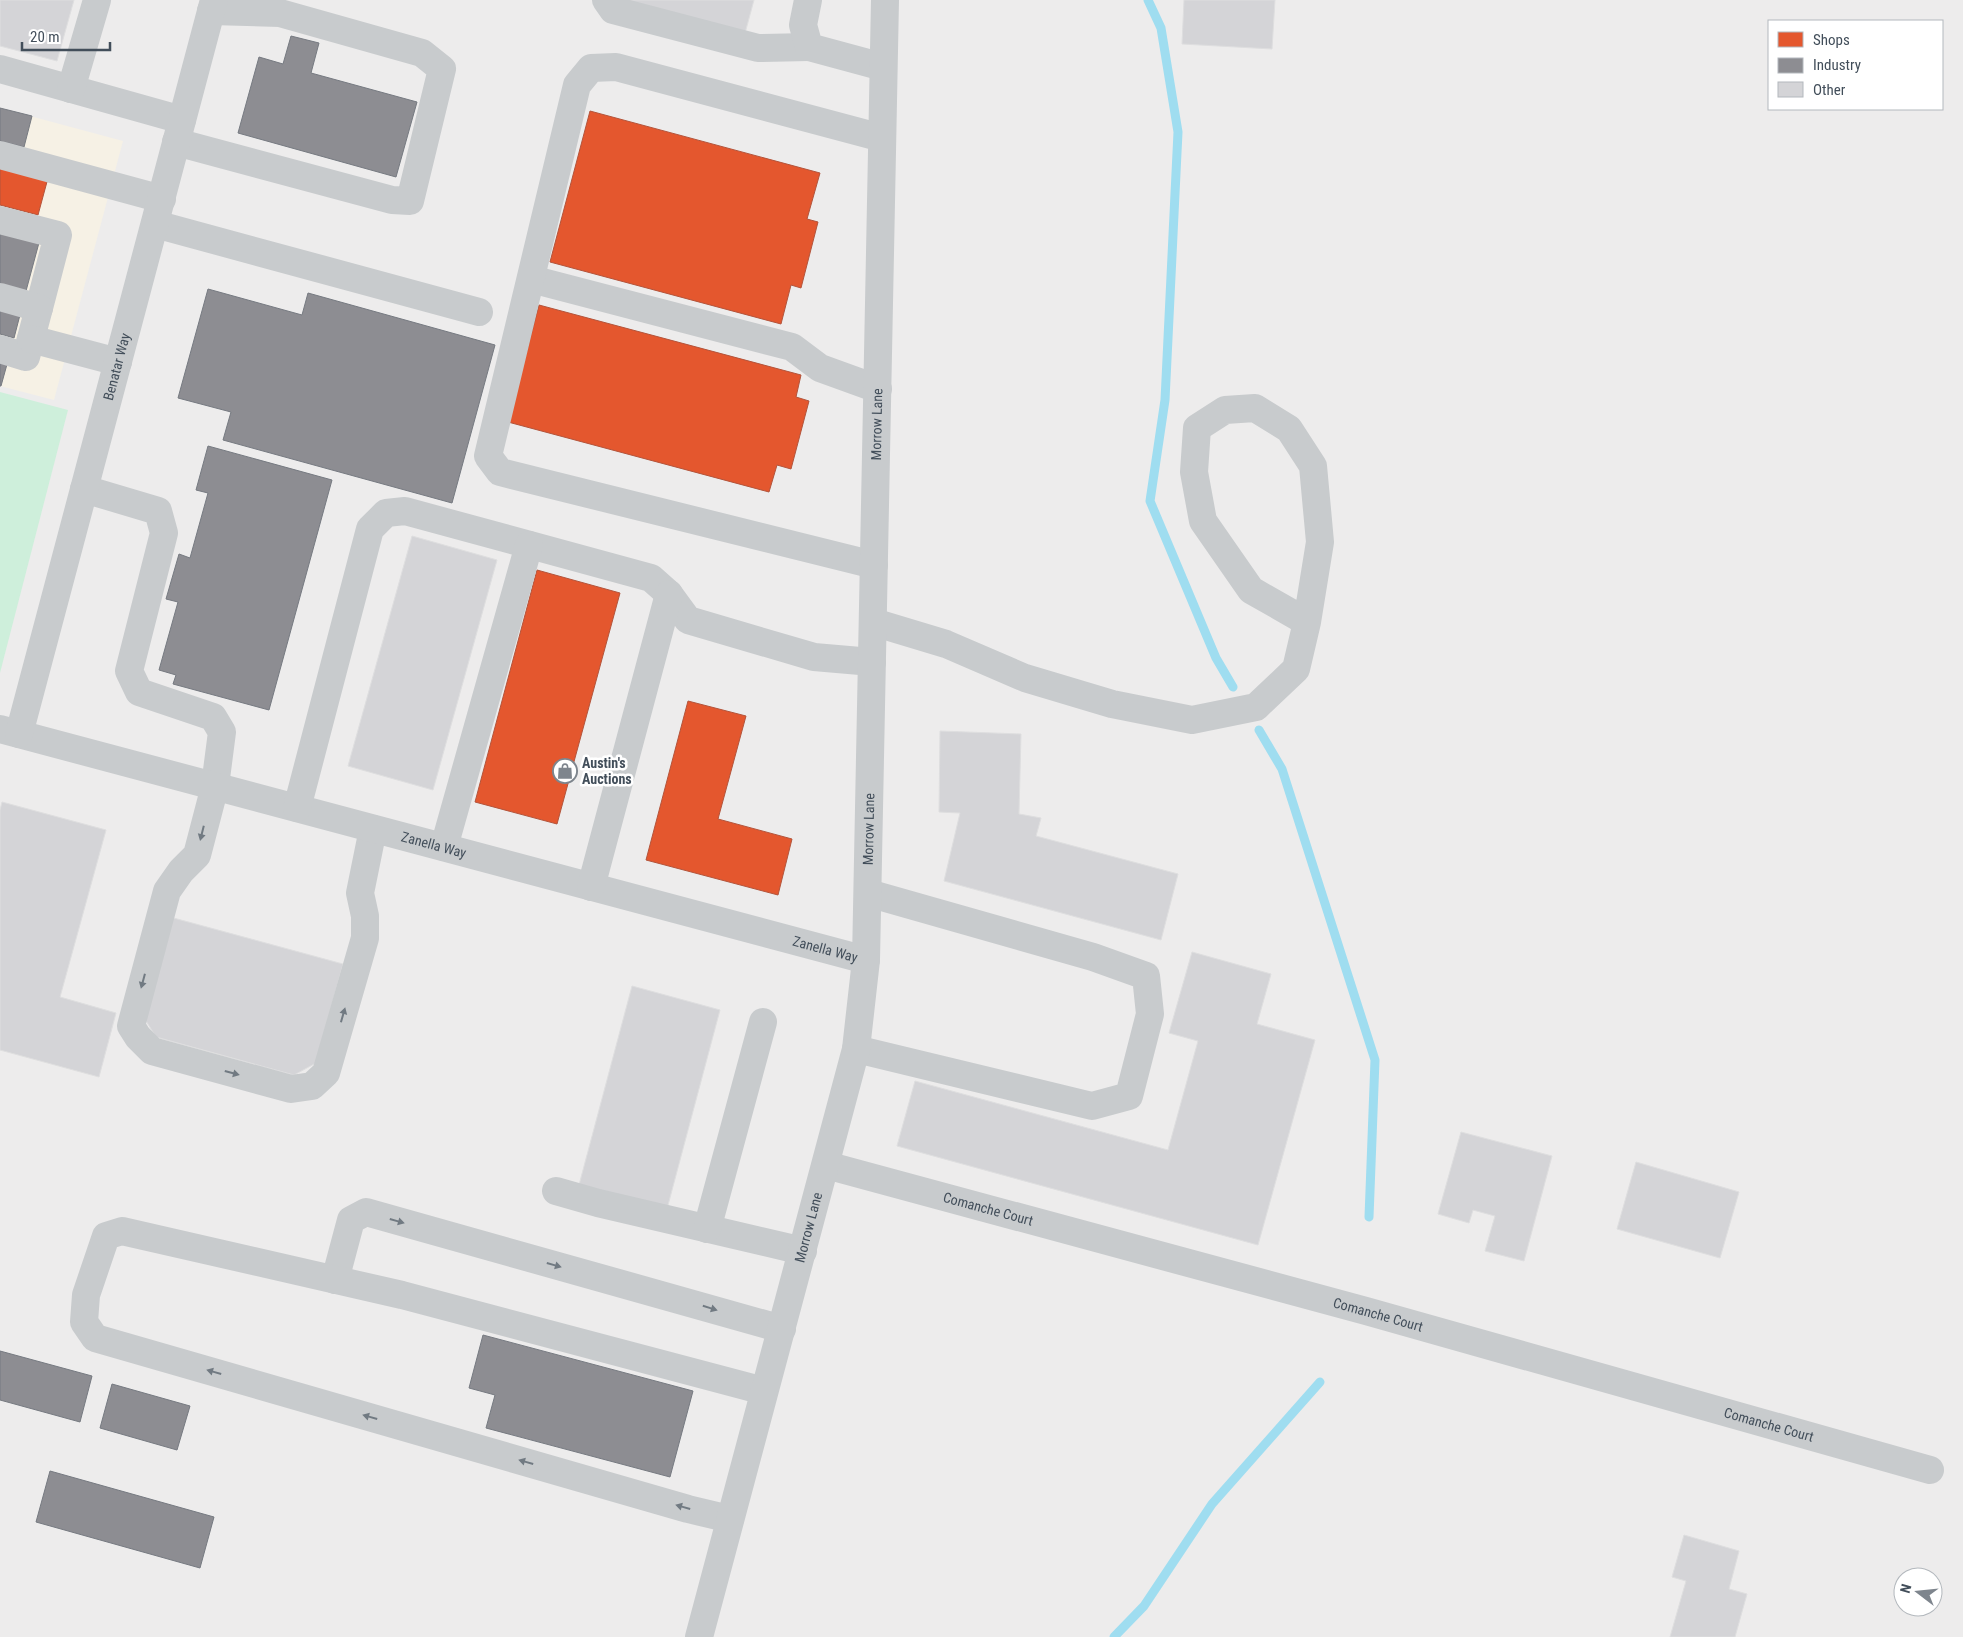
<svg xmlns="http://www.w3.org/2000/svg" width="1963" height="1637" font-family="'Roboto Condensed',sans-serif">
  <rect width="100%" height="100%" fill="#edecec"/>
  <path fill="#f6f1e5" d="M0,108L123,141L54,400L0,386Z"/>
  <path fill="#ceefdb" d="M0,392L68,410L0,673Z"/>
  <path fill="#e4572e" stroke="#b3543b" d="M590,111L820,173L807,219L818,222L801,288L791,285L781,324L550,262Z
    M0,166L48,178L38,215L0,205Z
    M539,305L801,375L796,397L809,401L791,469L777,465L769,492L508,422Z
    M537,570L620,593L557,824L475,802Z
    M688,701L746,716L718,819L792,839L778,895L646,860Z"/>
  <path fill="#8d8d92" stroke="#767a81" d="M291,36L319,43L311,73L417,102L396,177L238,133L259,57L283,64Z
    M0,108L32,116L24,147L0,141Z
    M0,228L40,239L26,291L0,284Z
    M208,289L302,315L308,293L495,345L452,503L223,440L231,412L178,398Z
    M0,306L21,311L14,338L0,334Z
    M0,354L9,357L1,386H0Z
    M208,446L332,480L269,710L173,684L176,675L159,670L178,602L166,599L179,554L190,558L208,493L196,490Z
    M483,1335L693,1391L670,1477L486,1428L495,1395L469,1388Z
    M0,1351L92,1376L80,1422L0,1400Z
    M112,1384L190,1406L177,1450L100,1428Z
    M50,1471L214,1517L200,1568L36,1522Z"/>
  <g fill="none" stroke-linecap="round" stroke-linejoin="round">
    <path stroke="#9fddf0" stroke-width="9" d="M1148,0L1161,28L1178,132L1165,400L1150,501L1216,658L1233,687
      M1259,730L1282,769L1375,1060L1369,1217
      M1114,1637L1144,1606L1212,1504L1320,1382"/>
  </g>
  <path fill="#d4d4d7" stroke="#dededf" d="M0,0H74L57,61L0,46Z
    M629,0H754L744,37L633,7Z
    M1184,0H1275L1272,49L1182,44Z
    M412,536L497,560L433,790L348,766Z
    M940,731L1021,734L1019,814L1041,818L1036,836L1178,874L1161,940L944,881L960,813L939,812Z
    M2,802L106,830L60,997L116,1013L99,1077L0,1050V810Z
    M170,917L343,964L316,1063L294,1075L156,1037L143,1016Z
    M1192,952L1271,974L1257,1024L1315,1040L1258,1245L897,1146L915,1081L1168,1150L1198,1041L1169,1033Z
    M632,986L720,1010L667,1209L579,1185Z
    M1461,1132L1552,1156L1524,1261L1485,1251L1495,1216L1473,1210L1469,1223L1438,1214Z
    M1636,1162L1739,1192L1720,1258L1617,1229Z
    M1684,1535L1739,1551L1729,1589L1747,1594L1735,1637H1670L1686,1581L1672,1577Z"/>
  <g fill="none" stroke-linecap="round" stroke-linejoin="round">
    <g stroke="#c8cbcd" stroke-width="28">
      <path d="M606,0L613,10L758,48L809,47"/>
      <path d="M808,0L803,25L809,47L883,67"/>
      <path d="M0,69L182,120"/>
      <path d="M71,89L97,0"/>
      <path d="M176,142L392,200L410,201L442,69L422,53L280,13L211,11"/>
      <path d="M0,155L162,199"/>
      <path d="M0,220L58,235L39,308"/>
      <path d="M155,224L479,312"/>
      <path d="M531,279L792,347L820,368L878,389"/>
      <path d="M0,297L39,308L26,357L0,349"/>
      <path d="M31,339L118,362"/>
      <path d="M84,489L158,511L164,533L129,671L139,692L213,717L222,732L215,786L197,855L181,871L167,891L131,1026L138,1037L152,1051L291,1089L312,1086L326,1073L365,938V916L360,893L373,829"/>
      <path d="M874,565L500,472L488,456L577,85L591,68L616,67L882,138"/>
      <path d="M873,622L946,644L1025,678L1112,704L1192,720L1256,707L1296,669L1307,622L1320,542L1313,466L1289,429L1255,408L1225,410L1197,428L1194,472L1203,521L1251,590L1307,622"/>
      <path id="s1" d="M0,729L866,960"/>
      <path id="s2" d="M19,734L214,0"/>
      <path d="M297,808L370,529L386,513L405,511L651,578L669,594L688,620L814,657L872,662"/>
      <path d="M444,847L529,545"/>
      <path d="M591,887L669,594"/>
      <path d="M856,1049L1092,1106L1129,1096L1150,1014L1146,976L1093,957L868,893"/>
      <path id="s3" d="M826,1165L1366,1311L1930,1470"/>
      <path d="M556,1191L598,1203L803,1251"/>
      <path d="M707,1229L763,1022"/>
      <path d="M335,1280L351,1220L366,1212L782,1329"/>
      <path d="M730,1519L688,1509L95,1338L84,1322L86,1295L106,1236L122,1231L402,1295L764,1391"/>
      <path id="s4" d="M699,1637L856,1049L866,960L885,0"/>
    </g>
  </g>
  <defs><path id="oneway-solid" d="M-6-.8H1V-3.2L6.5 0L1 3.2V.8H-6Z" transform="scale(1.25)"/></defs>
  <g fill="#717a82">
    <use href="#oneway-solid" transform="translate(202 833) rotate(104)"/>
    <use href="#oneway-solid" transform="translate(143 981) rotate(105)"/>
    <use href="#oneway-solid" transform="translate(343 1015) rotate(-74)"/>
    <use href="#oneway-solid" transform="translate(232 1073) rotate(15)"/>
    <use href="#oneway-solid" transform="translate(397 1221) rotate(16)"/>
    <use href="#oneway-solid" transform="translate(554 1265) rotate(16)"/>
    <use href="#oneway-solid" transform="translate(710 1308) rotate(17)"/>
    <use href="#oneway-solid" transform="translate(214 1372) rotate(-164)"/>
    <use href="#oneway-solid" transform="translate(370 1417) rotate(-164)"/>
    <use href="#oneway-solid" transform="translate(526 1462) rotate(-164)"/>
    <use href="#oneway-solid" transform="translate(683 1507) rotate(-164)"/>
  </g>
  <defs>
    <symbol id="shop-ring" viewBox="-11 -11 22 22"><circle r="9.5" fill="#fff" stroke="#7e858d" stroke-width="1.5"/><path d="M-5-2.5h2.3a2.7 3.5 0 0 1 5.4 0H5L5.5 6h-11ZM-1.5-2.5h3a1.5 2.3 0 0 0-3 0Z" fill="#7e858d"/></symbol>
  </defs>
  <g fill-rule="evenodd">
    <use href="#shop-ring" x="551" y="757" width="28" height="28"/>
  </g>
  <g text-anchor="middle" stroke-width="5" stroke-linejoin="round" paint-order="stroke">
    <g font-size="14" fill="#424e5a" stroke="#fff">
      <text dy="5" stroke="none"><textPath href="#s2" startOffset="380">Benatar Way</textPath></text>
      <text dy="5" stroke="none"><textPath href="#s4" startOffset="1234">Morrow Lane</textPath></text>
      <text dy="5" stroke="none"><textPath href="#s4" startOffset="829">Morrow Lane</textPath></text>
      <text dy="5" stroke="none"><textPath href="#s1" startOffset="449">Zanella Way</textPath></text>
      <text dy="5" stroke="none"><textPath href="#s1" startOffset="854">Zanella Way</textPath></text>
      <text dy="5" stroke="none"><textPath href="#s3" startOffset="168">Comanche Court</textPath></text>
      <text dy="5" stroke="none"><textPath href="#s4" startOffset="424">Morrow Lane</textPath></text>
      <text dy="5" stroke="none"><textPath href="#s3" startOffset="572">Comanche Court</textPath></text>
      <text dy="5" stroke="none"><textPath href="#s3" startOffset="978">Comanche Court</textPath></text>
    </g>
    <g font-size="14" font-weight="bold" fill="#424e5a" stroke="#fff" text-anchor="start">
      <text x="582" y="768">Austin's<tspan x="582" dy="16">Auctions</tspan></text>
    </g>
  </g>
  <rect x="1768" y="20" width="175" height="90" fill="#ffffff" stroke="#b3b8bd"/>
  <rect x="1778" y="32" width="25" height="15" fill="#e4572e" stroke="#b3b8bd"/>
  <text x="1813" y="45" font-size="15" fill="#424e5a">Shops</text>
  <rect x="1778" y="58" width="25" height="15" fill="#8d8d92" stroke="#b3b8bd"/>
  <text x="1813" y="70" font-size="15" fill="#424e5a">Industry</text>
  <rect x="1778" y="82" width="25" height="15" fill="#d4d4d7" stroke="#b3b8bd"/>
  <text x="1813" y="95" font-size="15" fill="#424e5a">Other</text>
  <g transform="translate(1918 1592) rotate(286)"><circle r="24" fill="#ffffff" stroke="#b3b8bd"/>
  <path d="M0-4L9 19L0 12L-9 19Z" fill="#7e858d"/>
  <text y="-8" font-size="14" font-weight="bold" text-anchor="middle" fill="#424e5a">N</text>
  </g>
  <path d="M22 42v8h88v-8" fill="none" stroke="#424e5a" stroke-width="2.5"/>
  <text x="30" y="42" font-size="15" fill="#424e5a" stroke="#ffffff" stroke-width="4" paint-order="stroke">20 m</text>
</svg>
